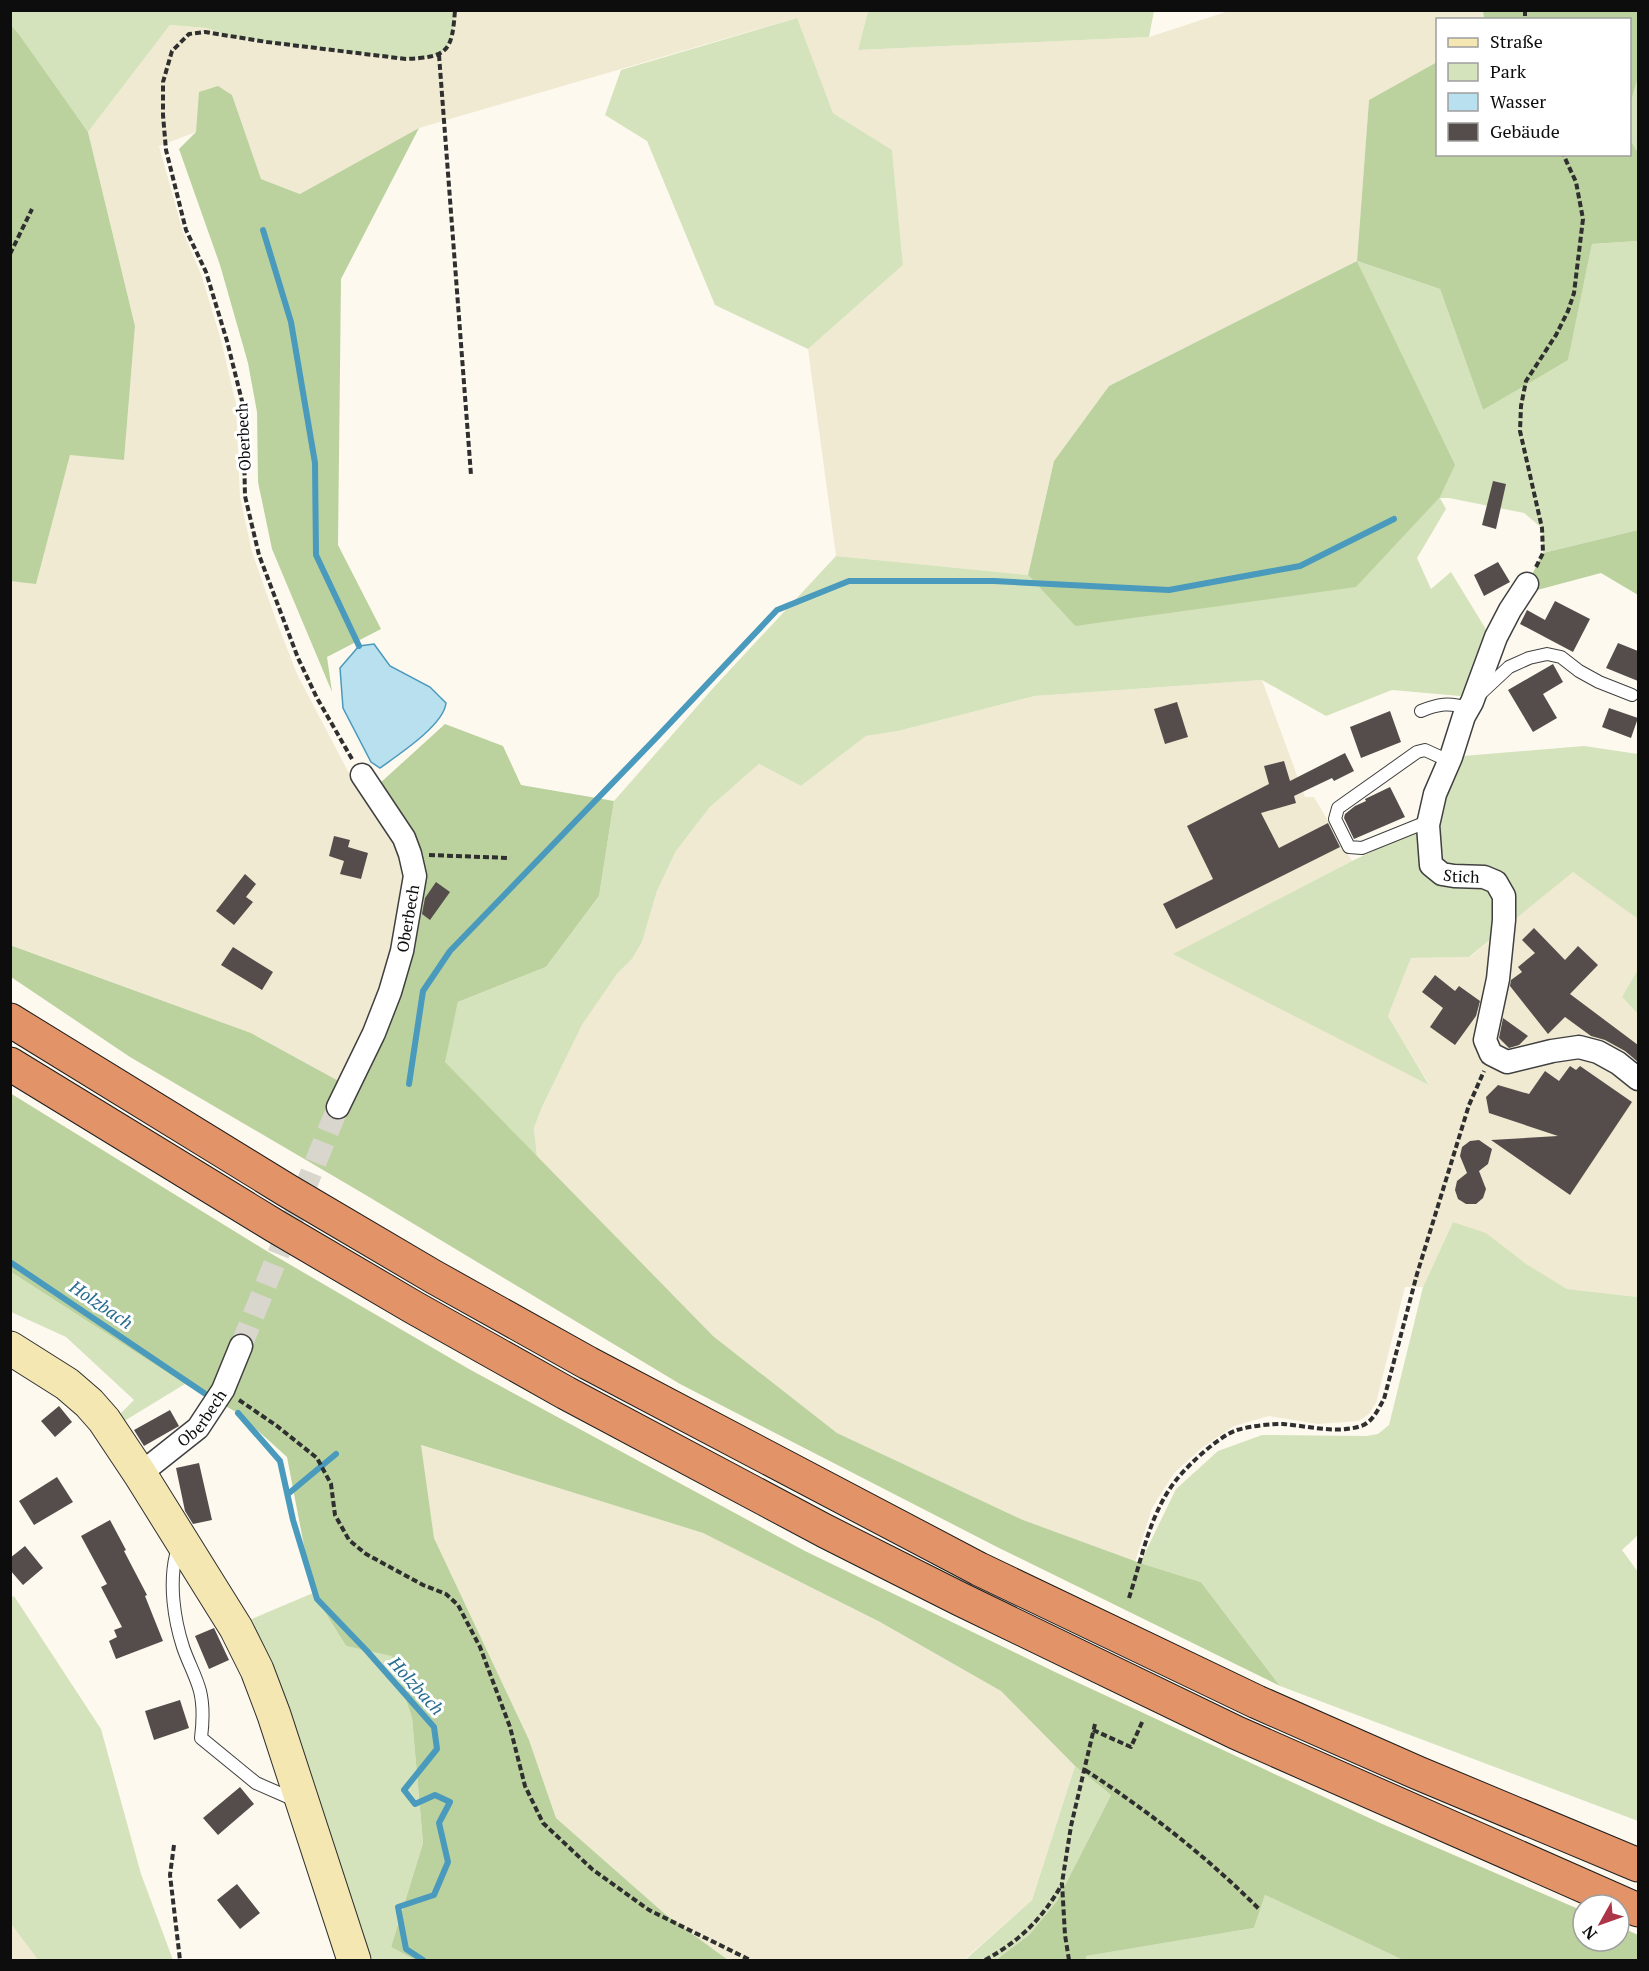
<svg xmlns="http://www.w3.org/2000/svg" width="1649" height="1971" font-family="'PT Serif',serif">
  <rect width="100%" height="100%" fill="#fdf9ef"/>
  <path fill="#f0ead2" d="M455,10L868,11L858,50L1149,37L1229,11H1483L1484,19L1438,20L1437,62L1369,100L1357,261L1109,386L1054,461L1028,575L836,556L808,349L903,265L892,150L833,113L796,18L419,128L301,194L261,179L232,95L196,132L159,146L183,232L201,274L221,340L236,404L240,497L252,552L276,620L297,674L352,779L400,838L411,874L381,997L339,1081L251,1033L11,945L10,581L36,583L70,454L124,460L135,326L88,132L170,25L207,28L228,36L444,51L448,47L453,32Z
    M1262,680L1305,797H1314L1352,861L1174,954L1429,1084L1388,1016L1411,958L1470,957L1573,871L1638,919V969L1622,997L1638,1014V1297L1567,1289L1453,1222L1423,1287H1405L1376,1403L1369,1414L1359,1421L1318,1424L1269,1416L1234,1426L1203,1447L1174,1473L1152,1508L1135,1562L1023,1520L837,1433L713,1336L537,1157L534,1128L542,1107L582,1025L617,974L632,959L642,942L657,891L676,851L710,807L759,764L801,786L866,736L898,731L1035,696Z
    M420,1445L703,1533L880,1622L1001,1691L1075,1766L1032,1900L965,1959L958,1960H728L665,1914L556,1818L529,1740L434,1538Z
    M11,1924L38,1960H11Z"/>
  <path fill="#d5e3bc" d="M10,11H455C452,52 448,57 406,59L267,42L228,36L207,28L170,25L88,132L11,25Z
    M868,11V10L1154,11L1149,37L858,50Z
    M797,18L833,113L892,150L903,265L808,349L715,305L647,141L605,115L621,70Z
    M1638,77V153L1630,139V105Z
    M1638,241V530L1543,553L1542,528L1524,513L1449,498H1440L1446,509L1417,558L1431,589L1451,572L1490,636L1470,692L1460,696L1392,690L1326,716L1262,680L1035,696L898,731L866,736L801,786L759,764L710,807L676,851L657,891L642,942L632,959L617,974L582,1025L542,1107L534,1128L537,1157L444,1062L458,1002L546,967L599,896L614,801L715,686L836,556L1028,575L1075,626L1454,465L1357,261L1440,289L1483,410L1568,359L1592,244Z
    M1584,746L1638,754V919L1573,872L1469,957L1411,958L1388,1016L1429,1085L1173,954L1352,861L1428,825L1451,757Z
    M1638,969V1014L1622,997Z
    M1453,1222L1486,1233L1526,1264L1567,1289L1638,1297V1535L1622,1550L1638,1572V1821L1280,1686L1201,1582L1140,1563L1176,1489L1218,1451L1262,1435L1366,1436L1378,1434L1389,1425L1423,1287Z
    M11,1272L185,1384L121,1423L120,1414L134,1400L66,1337L11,1312Z
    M313,1593L346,1646L392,1655L412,1718L423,1843L391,1947L415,1960H370L247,1621Z
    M14,1596L101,1729L141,1874L173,1960H38L11,1924L10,1598Z
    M1075,1766L1111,1795L1057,1901L1029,1935L996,1960H958L966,1959L1032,1900Z
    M1265,1895L1403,1960H1086L1085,1956L1254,1928Z"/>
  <path fill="#bbd29e" d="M1483,11H1638V77L1630,105V20L1484,19Z
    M11,25L20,36L88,132L135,326L124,460L70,455L36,584L10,581Z
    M1437,62L1438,154H1630V139L1638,153V241L1592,244L1568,360L1483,410L1440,289L1357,261L1455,465L1440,497L1356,587L1075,626L1028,575L1054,461L1109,386L1357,261L1369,100Z
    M218,86L232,95L261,179L300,194L419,128L341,279L338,545L381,629L327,657L332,692L272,549L258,482L257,412L248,363L220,265L179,149L196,132L199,92Z
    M1638,530V595L1601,573L1522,594L1543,553Z
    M445,724L503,746L521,785L614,801L599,896L546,967L458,1002L445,1062L713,1336L837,1433L1023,1520L1140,1563L1201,1582L1280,1686L999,1548L680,1384L364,1194L130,1057L11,977L10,945L251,1033L357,1091L422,876L379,784Z
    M10,1093L265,1250L469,1369L805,1551L1055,1672L1380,1823L1583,1911V1941H1619V1926L1638,1935V1960H1403L1265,1895L1254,1928L1086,1956V1960H996L1029,1935L1057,1901L1111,1795L1075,1766L1001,1691L880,1622L703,1533L421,1445L434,1538L529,1740L556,1818L665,1914L728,1960H415L391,1947L423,1843L412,1718L392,1656L346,1646L313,1593L287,1457L238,1413L185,1384L11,1272Z"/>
  <path fill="#b9e0ee" stroke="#499abc" stroke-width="1.5" d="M374,644L390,666L430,687L446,703C444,725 398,755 380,768L371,762L343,708L340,668L359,646Z"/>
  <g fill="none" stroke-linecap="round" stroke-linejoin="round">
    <path stroke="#499abc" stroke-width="6" d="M263,230L291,322L315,463L316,555L359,646
      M409,1084L423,991L450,951L657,737L777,610L849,581H994L1169,590L1300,566L1394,519
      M10,1262L204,1393
      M238,1413L280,1461L293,1520L317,1599L367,1651L434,1727L437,1749L404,1790L415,1804L435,1795L450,1802L439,1823L448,1862L434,1895L398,1907L406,1949L423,1960
      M288,1494L336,1454"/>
  </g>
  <path fill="#544d4b" d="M1493,481L1506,484L1496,529L1482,525Z
    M1498,562L1510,582L1484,596L1474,575Z
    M1555,601L1590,619L1573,652L1520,624L1527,610L1545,620Z
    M1618,643L1638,651V681L1606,668Z
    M1553,664L1563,682L1543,694L1557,718L1533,732L1508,690Z
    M1177,702L1188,737L1165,744L1154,709Z
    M1609,708L1638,718L1631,738L1602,727Z
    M1390,711L1401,742L1361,758L1350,727Z
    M1345,753L1354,771L1334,781L1332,778L1294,796L1296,803L1261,813L1279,848L1328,823L1340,847L1176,929L1163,904L1213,879L1187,826L1269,784L1264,766L1284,761L1290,781Z
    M1390,787L1405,817L1354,839L1344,818L1345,814L1355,806L1366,801L1365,799Z
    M334,836L350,840L348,847L368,853L361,879L340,874L344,861L329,856Z
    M245,874L256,884L246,897L253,902L234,925L216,911Z
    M436,882L450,892L430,920L422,914L425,898Z
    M1534,928L1565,960L1578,946L1598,965L1570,994L1638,1045V1062L1625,1051L1605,1040L1591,1036L1565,1017L1548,1034L1510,986L1511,980L1522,972L1518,967L1535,953L1522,940Z
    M233,947L273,972L262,990L221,965Z
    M1435,975L1455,991L1459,986L1480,1001L1476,1016L1455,1045L1430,1027L1443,1008L1422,992Z
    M1503,1018L1528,1036L1519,1045L1509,1048L1499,1038Z
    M1570,1066L1576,1070L1580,1066L1632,1102L1570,1195L1491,1140L1558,1136L1489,1113L1486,1097L1498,1085L1529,1094L1545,1071L1559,1081Z
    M1479,1140L1492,1149L1488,1164L1479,1171L1486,1189L1483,1198L1476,1204H1466L1458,1199L1455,1190L1457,1181L1467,1173L1460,1156L1462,1147L1470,1141Z
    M59,1406L72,1422L55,1437L41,1421Z
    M170,1410L179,1426L144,1446L134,1430Z
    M199,1463L212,1520L193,1524L185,1511L176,1468Z
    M57,1477L73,1502L34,1525L19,1501Z
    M110,1520L126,1550L124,1551L147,1595L145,1596L163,1641L116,1659L109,1641L117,1637L114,1630L122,1627L101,1587L107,1584L81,1536Z
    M25,1546L43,1568L23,1585L10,1570V1558Z
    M214,1628L229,1660L209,1669L195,1636Z
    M180,1700L189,1728L154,1740L145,1711Z
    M240,1787L254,1804L218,1835L203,1818Z
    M237,1884L260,1913L240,1929L217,1900Z"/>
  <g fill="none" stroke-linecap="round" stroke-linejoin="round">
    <path stroke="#d9d6cd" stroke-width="22" stroke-dasharray="22 11" stroke-linecap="butt" d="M241,1346L338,1107"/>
    <defs>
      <path id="lane" d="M1479,695L1509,667L1529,658L1547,654L1561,657L1579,671L1599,682L1632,695
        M1421,711C1438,704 1449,702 1467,708
        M1429,821L1362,848L1349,847L1335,819L1338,808L1417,752L1425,750L1449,761
        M185,1549L176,1555C169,1584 174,1619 183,1647C188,1662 196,1676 200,1691C204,1707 203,1722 201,1738L256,1783L288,1797L297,1794"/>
      <g id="street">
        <path id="s1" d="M1527,584L1510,610L1496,637L1472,702L1464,716L1451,757L1435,794L1428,825L1431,865L1442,874L1454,876L1484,877L1496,882L1504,896V920L1498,979L1485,1040L1491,1054L1507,1062L1552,1051L1579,1047L1598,1052L1618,1063L1638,1079"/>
        <path id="s2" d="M338,1107L374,1033L390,992L402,951L415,876L410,854L404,838L362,775"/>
        <path id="s3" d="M140,1474L198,1428L223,1390L241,1346"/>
      </g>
      <path id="secondary" d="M10,1348L67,1384L89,1403L104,1420L140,1474L236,1628L257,1670L274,1715L354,1960"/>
      <path id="highway" d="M10,1020L288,1191L434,1277L588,1363L979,1569L1257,1702L1418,1773L1638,1865
        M10,1064L275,1226L413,1307L566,1393L825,1531L960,1599L1237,1733L1638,1910"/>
    </defs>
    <use href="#lane" stroke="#404040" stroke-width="14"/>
    <use href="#street" stroke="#404040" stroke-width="25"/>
    <use href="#secondary" stroke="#2f2f2f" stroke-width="35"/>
    <use href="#highway" stroke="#1e1e1e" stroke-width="35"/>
    <path stroke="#2f2f2f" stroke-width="4" stroke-dasharray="6 3" stroke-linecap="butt" d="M1525,10V20
      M439,55L471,475
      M10,254L32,209
      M1536,567L1543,553L1542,528L1520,431L1521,406L1526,381L1556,335L1568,311L1574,293L1583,219L1576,182L1563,154
      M352,759L317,698L298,658L259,555L245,496L243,405L227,341L206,272L186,230L166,150L163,115V82L172,51L189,34L205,32L267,42L406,59C448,57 452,52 455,10
      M429,855L510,858
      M239,1400L277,1426L317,1458L331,1484L335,1515L349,1540L366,1554L423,1585L446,1594L458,1605L480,1647L510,1727L525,1786L543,1823L592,1869L649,1910L750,1960
      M1129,1598C1142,1558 1150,1512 1177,1479C1189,1464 1219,1436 1237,1430C1251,1426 1268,1424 1283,1424C1308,1426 1337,1434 1361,1426C1373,1422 1378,1409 1384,1399L1417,1274L1469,1105L1484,1071
      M1093,1730L1131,1747L1143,1720
      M1085,1770C1147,1810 1206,1856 1259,1909
      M174,1845L170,1875L180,1960
      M985,1960C1020,1941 1043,1918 1062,1884
      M1069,1960L1065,1935L1062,1883L1071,1826L1095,1724"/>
    <use href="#lane" stroke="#fff" stroke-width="12"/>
    <use href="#street" stroke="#fff" stroke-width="22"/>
    <use href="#secondary" stroke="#f5e7b2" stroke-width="33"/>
    <use href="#highway" stroke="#e29367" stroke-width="33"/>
  </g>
  <g text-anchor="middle" stroke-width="6" stroke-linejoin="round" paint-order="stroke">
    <g font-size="16" fill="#0d0d0d" stroke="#fff">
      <text transform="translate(243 437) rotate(-93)" y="6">Oberbech</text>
      <text dy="6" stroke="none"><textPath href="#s1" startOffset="336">Stich</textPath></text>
      <text dy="6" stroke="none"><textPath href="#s2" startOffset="202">Oberbech</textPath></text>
      <text dy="6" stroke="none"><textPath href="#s3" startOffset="84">Oberbech</textPath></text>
    </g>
    <g font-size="18" font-style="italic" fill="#266c8f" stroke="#fff">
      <text transform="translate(101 1305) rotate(34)" y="6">Holzbach</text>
      <text transform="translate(416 1686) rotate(48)" y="6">Holzbach</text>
    </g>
  </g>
  <rect width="1649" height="1971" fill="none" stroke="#0d0d0d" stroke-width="24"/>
  <rect x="1436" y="18" width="195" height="138" fill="#ffffff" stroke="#9e9e9e" stroke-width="1.5"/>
  <rect x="1448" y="38" width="30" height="9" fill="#f5e7b2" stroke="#9e9e9e" stroke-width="1.5"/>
  <text x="1490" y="48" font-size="18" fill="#0d0d0d">Straße</text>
  <rect x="1448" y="63" width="30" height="18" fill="#d5e3bc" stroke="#9e9e9e" stroke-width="1.5"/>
  <text x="1490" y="78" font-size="18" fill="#0d0d0d">Park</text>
  <rect x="1448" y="93" width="30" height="18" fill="#b9e0ee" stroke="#9e9e9e" stroke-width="1.5"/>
  <text x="1490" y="108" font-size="18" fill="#0d0d0d">Wasser</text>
  <rect x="1448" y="123" width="30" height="18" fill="#544d4b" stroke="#9e9e9e" stroke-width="1.5"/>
  <text x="1490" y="138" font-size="18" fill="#0d0d0d">Gebäude</text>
  <g transform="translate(1601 1923) rotate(230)"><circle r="28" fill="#ffffff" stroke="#9e9e9e" stroke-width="1.5"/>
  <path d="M0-4.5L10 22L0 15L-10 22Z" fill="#ac3647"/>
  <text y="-9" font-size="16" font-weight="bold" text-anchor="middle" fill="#0d0d0d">N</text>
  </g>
</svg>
